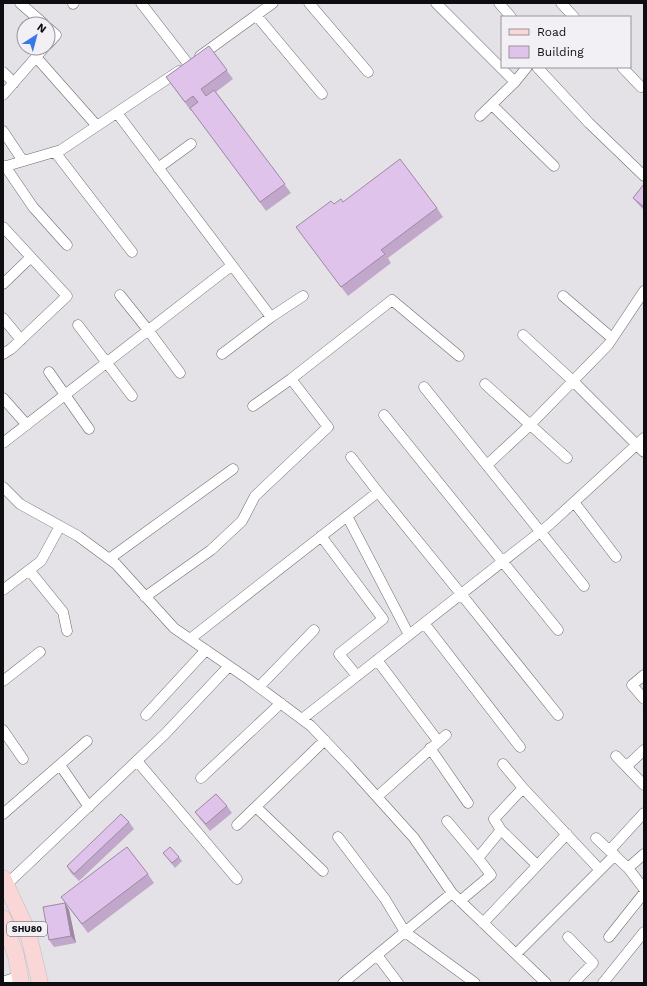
<svg xmlns="http://www.w3.org/2000/svg" width="647" height="986" font-family="'Work Sans',sans-serif">
  <rect width="100%" height="100%" fill="#e4e2e7"/>
  <g fill="none" stroke-linecap="round" stroke-linejoin="round">
    <defs>
      <path id="street" d="M20,3L44,24
        M141,3L189,65
        M309,3L368,72
        M436,3L515,82
        M499,3L511,17
        M561,3L574,17
        M73,4L74,3
        M256,15L322,94
        M48,28L56,35L48,44
        M200,56L273,3
        M36,57L97,126
        M537,67L589,123L644,176
        M622,67L641,87
        M3,72L14,83
        M3,95L44,48
        M492,105L554,166
        M117,113L271,317
        M480,116L515,82L527,67
        M3,131L23,161
        M55,152L132,252
        M5,166L33,207L67,245
        M3,167L61,150L179,71
        M158,168L191,144
        M3,227L67,296L11,349L3,354
        M3,284L31,257
        M120,295L148,330L180,373
        M563,296L612,338
        M3,318L21,340
        M78,325L132,396
        M523,335L573,381L644,452
        M222,354L271,317L303,296
        M49,372L89,429
        M485,384L567,458
        M424,387L584,586
        M3,398L27,425
        M253,406L291,379L392,300L459,356
        M384,415L558,630
        M3,443L231,266
        M351,457L378,492
        M487,465L530,425L608,345L644,291
        M3,487L20,504L78,536L116,564L174,628L248,679L311,726L350,767L414,838L452,893L546,983
        M574,502L616,557
        M347,516L409,635
        M321,536L383,619L339,654L357,676
        M109,559L233,469
        M29,570L63,612L67,631
        M3,590L41,561L60,526
        M145,597L211,550L242,521L255,496L328,427L291,379
        M424,623L520,747
        M190,639L378,492L461,594L558,715
        M377,660L438,741
        M644,675L632,685L644,699
        M3,681L40,652
        M259,687L314,630
        M146,715L206,650
        M302,719L549,525L644,438
        M3,730L23,759
        M430,748L468,803
        M616,756L644,785
        M137,761L237,879
        M503,764L523,788L600,870
        M60,765L89,807
        M627,766L644,750
        M201,778L281,703
        M523,788L494,819L501,830L537,865
        M377,797L446,735
        M256,807L323,871
        M3,814L87,741
        M447,821L478,858
        M237,825L325,740
        M338,837L385,899L405,932L475,983
        M596,838L628,868L644,854
        M610,850L644,813
        M628,868L644,889
        M7,884L165,734L229,666
        M460,901L491,875L478,858L501,830
        M483,923L567,834
        M568,937L593,963L574,983
        M609,937L644,893
        M516,954L615,855
        M377,955L398,983
        M3,982L14,978
        M343,983L452,893
        M603,983L644,932"/>
      <path id="primary" d="M3,878L28,932L40,983
        M3,918L16,956L21,983"/>
    </defs>
    <use href="#street" stroke="#6c6b6f" stroke-width="11"/>
    <use href="#primary" stroke="#c0c0c1" stroke-width="17"/>
    <use href="#street" stroke="#fff" stroke-width="10"/>
    <use href="#primary" stroke="#fad6d7" stroke-width="16"/>
  </g>
  <path fill="#c1a8ca" d="M209,46L233,79L216,92L291,193L266,211L192,110L191,111L166,77Z
    M644,184V210L638,204L633,198Z
    M343,202L437,208L443,217L388,258L391,263L348,296L296,227L334,204Z
    M227,806L232,813L210,831L200,819L195,812Z
    M129,822L134,829L79,881L71,873L67,866Z
    M163,853L179,857L182,861L175,868Z
    M148,874L154,883L88,933L61,897Z
    M65,903L69,910L76,943L54,947L49,940Z"/>
  <path fill="#9d88a4" d="M65,903L69,910L76,943L71,936Z"/>
  <path fill="#e0c3eb" stroke="#9d88a4" d="M209,46L227,70L201,89L206,96L214,90L285,184L260,202L190,108L198,102L193,96L185,102L166,77Z
    M400,159L437,208L381,250L385,254L341,287L296,227L331,201L334,204L341,199L343,202Z
    M644,184V207L633,198Z
    M216,794L227,806L206,824L195,812Z
    M121,814L129,822L74,874L67,866Z
    M127,847L148,874L82,924L61,897Z
    M170,847L179,857L172,863L163,853Z
    M65,903L71,936L49,940L43,907Z"/>
  <g text-anchor="middle" stroke-width="3" stroke-linejoin="round" paint-order="stroke">
    <rect fill="#f2f0f5" stroke="#525154" stroke-width="1" x="7" y="922" width="40" height="14" rx="3"/>
    <g font-size="9" font-weight="bold" fill="#0e0d0f">
      <text x="27" y="932">SHU80</text>
    </g>
  </g>
  <rect width="647" height="986" fill="none" stroke="#0e0d0f" stroke-width="8"/>
  <rect x="501" y="16" width="130" height="52" fill="#f2f0f5" stroke="#979599"/>
  <rect x="509" y="29" width="20" height="6" fill="#fad6d7" stroke="#979599"/>
  <text x="537" y="36" font-size="12" fill="#0e0d0f">Road</text>
  <rect x="509" y="46" width="20" height="12" fill="#e0c3eb" stroke="#979599"/>
  <text x="537" y="56" font-size="12" fill="#0e0d0f">Building</text>
  <g transform="translate(36 36) rotate(36)"><circle r="19" fill="#f2f0f5" stroke="#979599"/>
  <path d="M0-3L7 15L0 10L-7 15Z" fill="#3978e7"/>
  <text y="-6" font-size="11" font-weight="bold" text-anchor="middle" fill="#0e0d0f">N</text>
  </g>
</svg>
